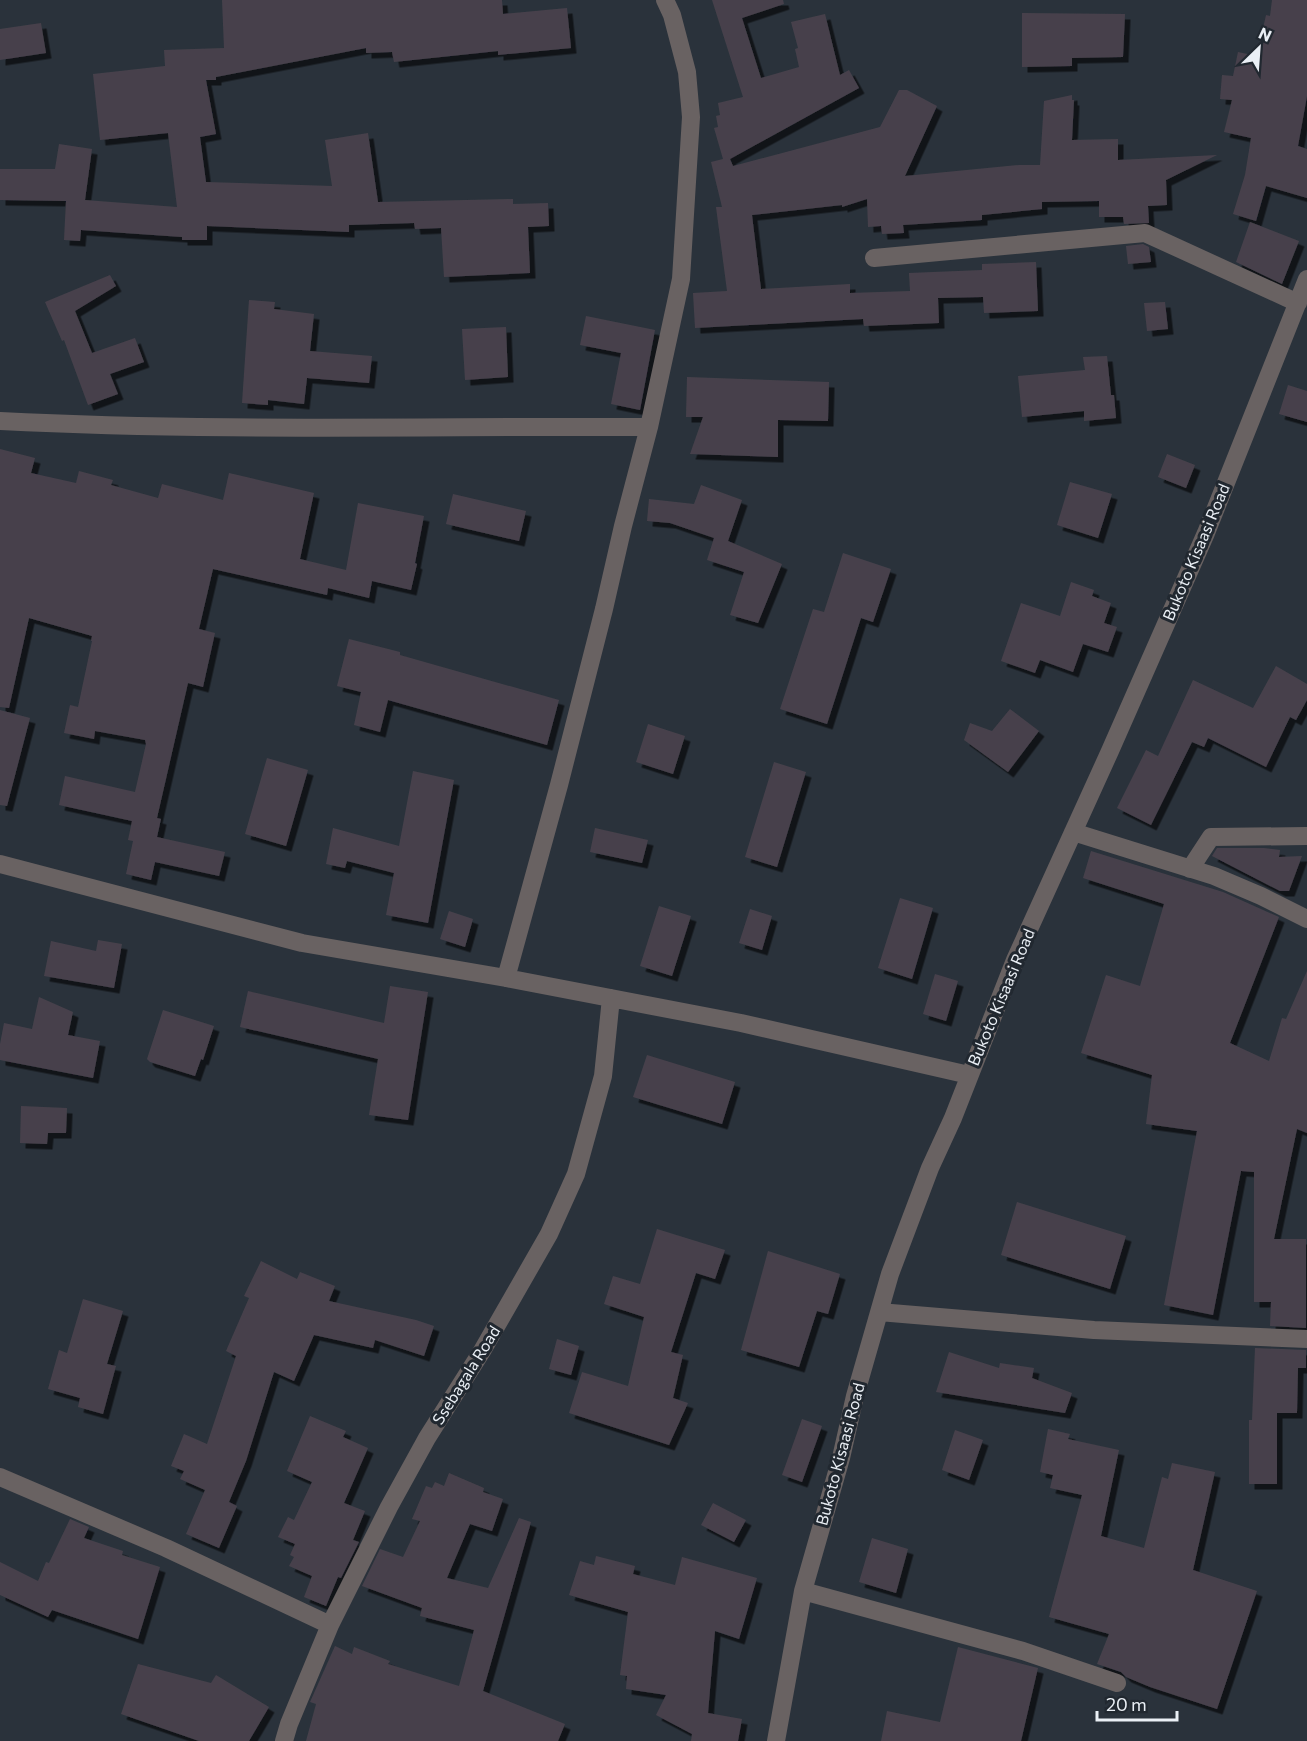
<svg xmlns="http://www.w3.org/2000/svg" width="1307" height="1741" font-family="Commissioner,sans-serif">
  <defs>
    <filter id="shadow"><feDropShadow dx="5.5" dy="5.5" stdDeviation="0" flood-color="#0009"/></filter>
  </defs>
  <rect width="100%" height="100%" fill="#2a323b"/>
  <path fill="#47414b" filter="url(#shadow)" d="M222,0H502L503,14L567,8L571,48L498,55V51L394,62L392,52L366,53V48L216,77V80H206L216,134L200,137L206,182L332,186L325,140L368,133L378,202L513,199V204L548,203L549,226L528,227L530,273L444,277L441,228L415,229L414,223L349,225V232L207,226V240H182V237L81,230L80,241L64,240L66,201L0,200V169H55L59,144L92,149L85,200L177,207L168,133L100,140L93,74L165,66L164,50L224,48Z
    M712,0H783L784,4L742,18L761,78L799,67L795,49L798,48L791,22L825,14L840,75L849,70L859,88L730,159L733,166L880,127L899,90H907L937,106L905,176L1019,165H1040L1044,101L1072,95V100H1074L1072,140L1118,139V160L1217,155L1166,180L1167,205L1148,206L1149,223L1124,224L1123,217H1099V201L1042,202V209L982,215V220L903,225L904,233L882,234L881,226L868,227L867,199L842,207V205L752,215L761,289L850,284V293L910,291L909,273L982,270V264L1036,262L1038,311L984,313L983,297L938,298L939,323L864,326L863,319L695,328L693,293L727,291L716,207H722L711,162L723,159L714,128L718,127L716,116L720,115L718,103L743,97Z
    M1272,0H1307V96L1298,146L1307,149V198L1266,186L1256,221L1233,214L1245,175L1251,138L1224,132L1232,100L1220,99L1222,75L1233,76L1238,52L1257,56L1266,15L1270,16Z
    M1022,13L1125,14L1123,57L1072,58V66L1022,67Z
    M41,23L46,53L0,60V29Z
    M1250,222L1299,241L1282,284L1236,262Z
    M1143,244L1149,247L1151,262L1128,264L1126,246Z
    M110,275L116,286L75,311L92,353L135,338L144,362L110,374L118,394L88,405L64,340L62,341L45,302Z
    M249,300L275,302L274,309L314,314L310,351L372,356L369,383L307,378L304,404L268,400V405L242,403Z
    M1165,302L1168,329L1147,331L1144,303Z
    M586,316L655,330L640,410L611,404L621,353L580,345Z
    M506,327L508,377L465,380L462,329Z
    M1107,356L1111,395H1114L1116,418L1084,421V411L1022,417L1018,376L1085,370L1083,357Z
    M687,377L829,382L828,421L778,420V457L690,454L703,417H686Z
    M1288,385L1307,391V422L1279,414Z
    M0,449L35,458L31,473L76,483L79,471L113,480L111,485L158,498L162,484L223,500L229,473L314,493L300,559L346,570L358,503L424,516L415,563L417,564L411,590L372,581L369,598L328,588L327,595L213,569L199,629L215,633L203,687L188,683L157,818L161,819L157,837L225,852L219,876L155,862L151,880L126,874L133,841L128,840L132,821L59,805L65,776L135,792L146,744L145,740L95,731L94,739L64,733L70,705L78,707L92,641H91L92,636L29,618L9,708L0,707Z
    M1167,454L1195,465L1186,488L1158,477Z
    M1070,482L1112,494L1098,538L1057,525Z
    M701,485L742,500L728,541L782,564L758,623L730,615L744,572L707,560L714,538L670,523L647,521L649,499L694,504Z
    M453,494L526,511L519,541L446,524Z
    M843,553L891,569L873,622L861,618L827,724L780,709L813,609L824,612Z
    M1071,582L1094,590L1092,596L1111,603L1104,623L1117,627L1108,652L1083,644L1073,672L1040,660L1035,673L1001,661L1021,603L1060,616Z
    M349,639L400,652V655L559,700L547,745L388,700L380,732L354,725L361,692L337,686Z
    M1276,666L1307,684V700L1296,720L1290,717L1266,767L1208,738L1204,747L1192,742L1151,825L1117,808L1146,750L1158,756L1193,680L1253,708Z
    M1010,709L1039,731L1008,772L964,740L970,723L992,731Z
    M0,710L30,718L7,806L0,805Z
    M648,724L685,736L673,774L636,762Z
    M267,758L308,770L286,846L245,834Z
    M774,762L806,772L777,867L745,857Z
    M413,771L454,780L428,923L386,915L394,873L347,861L345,868L326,864L333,828L399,846Z
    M595,828L648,840L642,863L590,852Z
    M1217,848H1264L1280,850L1279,857L1302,856L1289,891H1280L1212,856Z
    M1091,851L1223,892L1279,917L1230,1043L1269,1061L1282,1018L1286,1019L1307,971V1133L1297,1129L1274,1239H1306V1328L1270,1326L1271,1302H1254V1172L1241,1171L1213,1315L1164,1305L1197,1131L1146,1124L1152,1075L1081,1053L1106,975L1140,986L1164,904L1083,878Z
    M900,898L933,908L912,979L878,968Z
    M659,906L691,916L672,976L640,966Z
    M750,909L772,916L762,950L739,943Z
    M449,911L473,919L465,947L440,939Z
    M98,940L122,944L114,988L44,976L51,941L96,951Z
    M935,974L958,981L946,1021L923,1014Z
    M390,986L428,992L408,1120L369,1115L378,1059L240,1027L248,991L384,1023Z
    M39,997L73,1012L68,1035L100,1041L93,1078L0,1060V1044L4,1023L32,1029Z
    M163,1010L214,1026L203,1060L201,1059L195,1076L150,1062L147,1059Z
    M647,1055L735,1082L722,1124L633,1097Z
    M21,1106L67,1108L66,1133H48L47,1144L20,1143Z
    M1017,1202L1126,1236L1110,1289L1001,1255Z
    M657,1229L725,1250L715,1279L696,1273L671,1352L683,1355L673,1398L688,1403L669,1445L569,1413L582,1372L628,1386L644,1317L604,1304L613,1276L640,1284Z
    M768,1251L840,1274L828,1314L817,1311L799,1367L741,1350Z
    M261,1261L297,1279L300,1272L335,1286L329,1301L416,1320L434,1326L424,1356L375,1340L373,1348L314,1335L294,1381L274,1372L246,1461L229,1502L237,1506L219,1548L186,1534L205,1490L180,1479L184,1471L171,1466L184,1434L207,1444L236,1356L226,1351L249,1298L244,1296Z
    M83,1299L123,1311L107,1364L116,1366L103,1414L78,1407L80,1398L48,1389L59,1350L67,1353Z
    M557,1339L579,1346L571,1375L549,1369Z
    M1255,1348L1306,1350V1368H1298L1297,1413H1277V1484H1249V1420H1252Z
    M949,1352L999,1368L1000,1363L1034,1368L1032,1378L1072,1393L1065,1413L936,1392Z
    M310,1416L346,1431L343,1437L368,1448L344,1503L365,1511L353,1540L359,1542L341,1578L338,1577L326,1606L304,1597L312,1576L289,1566L294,1557L290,1555L295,1544L278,1537L288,1517L294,1520L312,1482L287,1471Z
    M802,1419L822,1426L802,1482L782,1475Z
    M1048,1429L1070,1434L1068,1439L1119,1450L1101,1536L1144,1548L1162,1477L1168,1479L1172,1463L1215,1472L1193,1570L1257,1591L1217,1709L1150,1687L1126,1677L1121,1672L1097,1664L1109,1634L1049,1617L1082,1495L1050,1488L1053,1475L1040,1472Z
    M955,1430L983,1440L969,1480L942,1470Z
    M449,1473L484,1488L483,1492L503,1499L492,1531L470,1524L447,1578L488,1588L519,1518L531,1522L483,1691L565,1724L558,1741H306L316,1704L310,1702L335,1646L352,1654L354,1647L390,1661L388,1664L459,1686L474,1630L420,1616L422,1608L362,1586L380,1549L403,1557L420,1521L412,1519L426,1486L432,1488L435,1482L444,1486Z
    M713,1503L746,1520L734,1542L701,1525Z
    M70,1519L89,1527L84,1538L123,1551L122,1555L160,1567L138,1639L52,1610L48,1617L0,1595V1562L38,1581L46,1562L49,1563Z
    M872,1538L908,1549L896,1593L859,1582Z
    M596,1556L635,1566L633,1574L675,1585L682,1557L757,1578L739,1639L715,1631L708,1713L742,1719L738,1741H691L692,1734L656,1715L666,1695L626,1689L627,1676L620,1675L628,1612L569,1595L580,1561L594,1565Z
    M958,1647L1038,1668L1021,1741H881L887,1711L940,1722Z
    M138,1664L211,1683L216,1675L269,1707L249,1741H199L121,1714Z"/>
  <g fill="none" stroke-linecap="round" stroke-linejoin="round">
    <path stroke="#696262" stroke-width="18" d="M874,258L1145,233L1298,303
      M0,421C216,432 432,426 649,427
      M1073,832L1214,876L1261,896L1307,919
      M0,864L302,943L506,978L741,1023L969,1075
      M1190,869L1211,837L1307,836
      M506,978L559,785L604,609L623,526L649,427L681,279L691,117L687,72L672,15L665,0
      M879,1312L1094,1330L1307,1339
      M0,1477L166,1548L330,1625
      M803,1591L1023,1651L1117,1683
      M284,1741L289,1724L330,1625L389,1507L427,1438L482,1351L549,1234L576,1174L603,1076L611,998
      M776,1741L803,1591L841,1458L855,1396L890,1274L930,1168L953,1118L1015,960L1110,751L1206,533L1307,279"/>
  </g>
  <g text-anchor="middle" stroke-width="6" stroke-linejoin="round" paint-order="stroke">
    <g font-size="16" fill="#eaeff5" stroke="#212830">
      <text transform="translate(1196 552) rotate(-67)" y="6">Bukoto Kisaasi Road</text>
      <text transform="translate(1001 997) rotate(-67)" y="6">Bukoto Kisaasi Road</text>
      <text transform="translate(466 1375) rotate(-58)" y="6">Ssebagala Road</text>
      <text transform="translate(840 1454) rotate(-75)" y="6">Bukoto Kisaasi Road</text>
    </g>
  </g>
  <g transform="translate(1259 48) rotate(25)" stroke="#212830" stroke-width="4.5" paint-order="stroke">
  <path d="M0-4.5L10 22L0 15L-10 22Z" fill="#eaeff5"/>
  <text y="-9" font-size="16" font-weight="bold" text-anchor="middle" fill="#eaeff5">N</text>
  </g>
  <path d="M1097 1711v9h80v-9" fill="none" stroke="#eaeff5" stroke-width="3"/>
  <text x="1106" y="1711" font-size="18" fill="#eaeff5" stroke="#212830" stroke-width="4.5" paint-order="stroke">20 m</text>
</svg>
